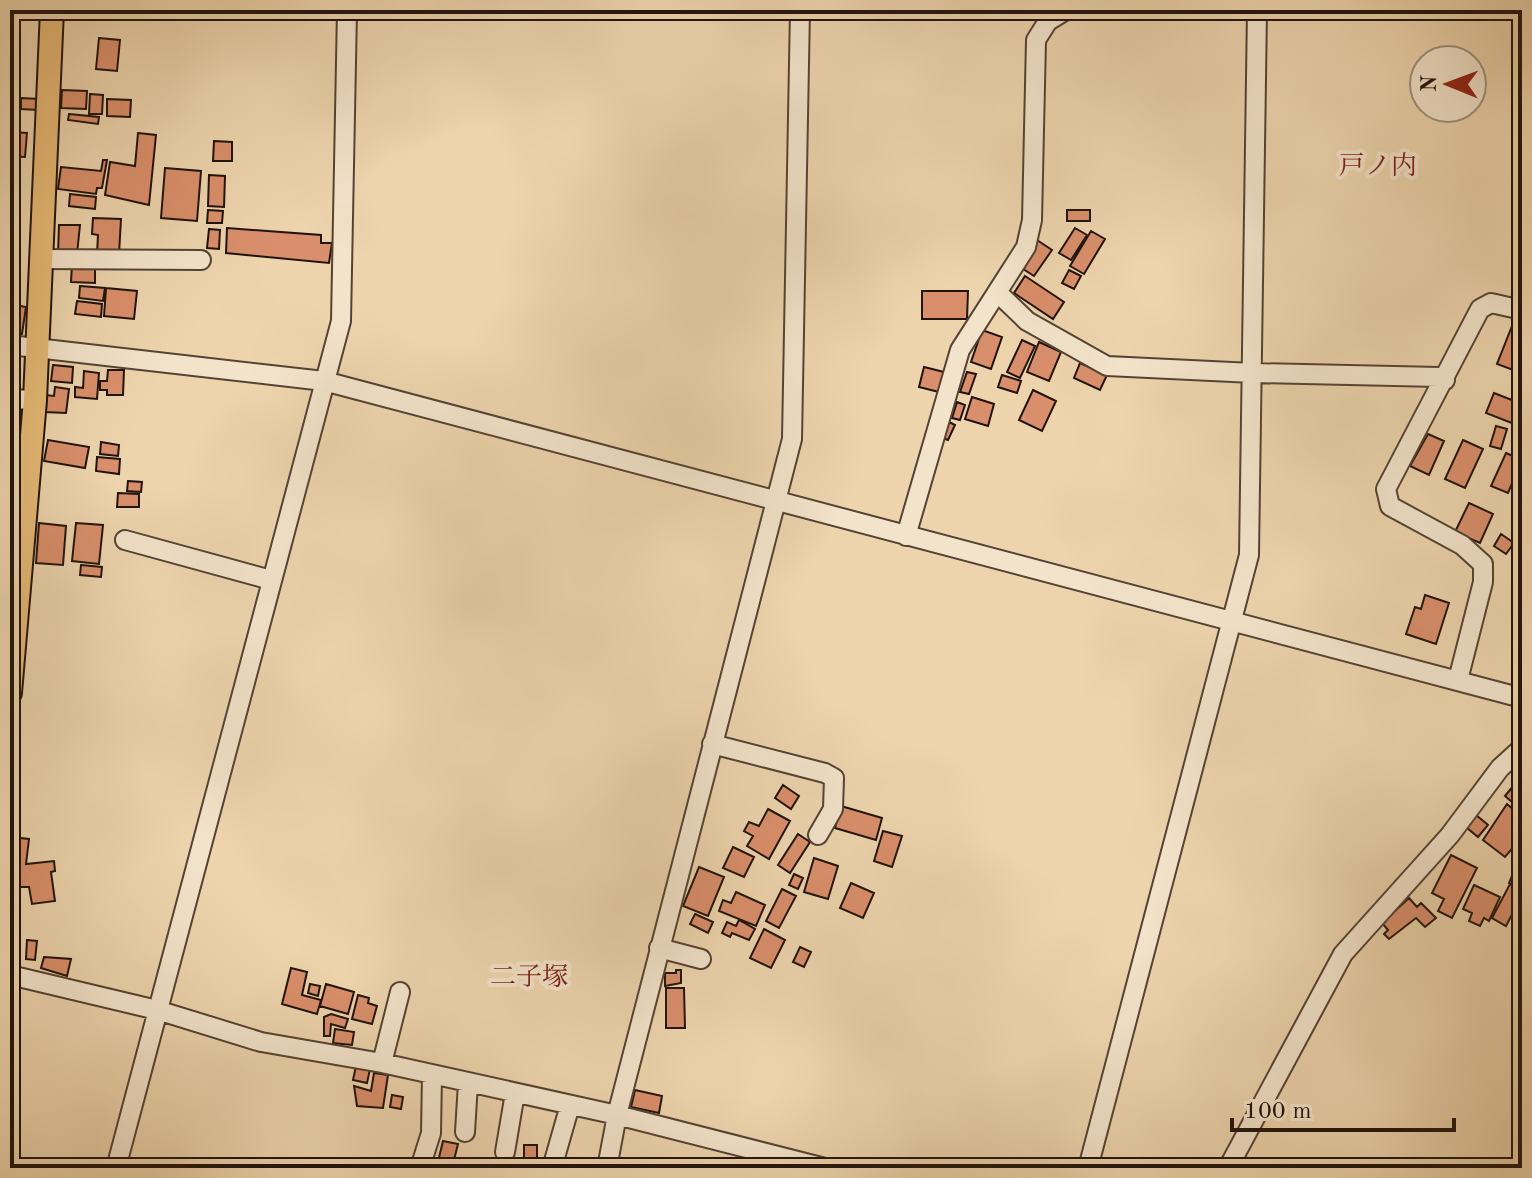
<svg xmlns="http://www.w3.org/2000/svg" width="1532" height="1178" font-family="'Old Standard TT','Noto Serif JP',serif">
  <rect width="100%" height="100%" fill="#edd4ad"/>
  <filter id="stains"><feTurbulence type="fractalNoise" baseFrequency=".0025" numOctaves="4"/><feColorMatrix values="0 0 0 0 .2 0 0 0 0 .09 0 0 0 0 .02 0 0 0 .5 -.17"/></filter>
  <radialGradient id="worn" r=".72"><stop offset=".6" stop-color="#630" stop-opacity="0"/><stop offset="1" stop-color="#630" stop-opacity=".3"/></radialGradient>
  <path fill="#d98f6b" stroke="#21130c" stroke-width="2" d="M99,38L120,40L117,71L96,69Z
    M62,90L87,91L86,109L61,108Z
    M90,94L103,95L102,114H89Z
    M21,98L39,99L38,110L21,109Z
    M107,99L131,100L130,117L107,116Z
    M69,114L99,117L98,124L68,120Z
    M10,132L27,133L25,157L10,156Z
    M138,133L156,135L149,205L105,195L110,162L135,166Z
    M214,141L232,142V161H213Z
    M103,160H107L102,188H97L96,194L58,189L61,167L101,171Z
    M165,168L201,171L197,221L161,218Z
    M209,175L225,176L224,207L208,206Z
    M70,194L96,197L95,209L69,206Z
    M208,210L223,211L222,223H207Z
    M1067,210H1090V221H1067Z
    M93,218L121,219L119,254H97L98,235L92,234Z
    M59,225H80L77,254H58Z
    M227,228L321,235V243H332L329,263L226,253Z
    M1075,228L1087,235L1071,260L1059,253Z
    M209,229L220,230L219,249L207,248Z
    M1091,231L1105,239L1084,274L1070,266Z
    M1037,240L1052,250L1034,276L1020,267Z
    M72,264L95,265V283L71,282Z
    M1069,270L1081,276L1074,289L1062,283Z
    M1025,276L1064,302L1053,319L1014,293Z
    M80,286L105,288L103,301L79,298Z
    M106,288L137,291L134,319L104,316Z
    M922,291H968L967,319H922Z
    M77,301L102,304L101,317L75,314Z
    M10,304L26,307L22,334L10,332Z
    M1514,321L1522,324V356L1516,371L1497,364Z
    M982,330L1002,337L991,369L971,362Z
    M1022,340L1035,346L1020,378L1007,372Z
    M1039,342L1061,352L1049,381L1027,372Z
    M1080,363L1107,375L1100,390L1074,378Z
    M53,365L73,367L72,383L51,381Z
    M924,367L944,372L939,392L919,387Z
    M108,370H124L123,395H107V390H100V381H107Z
    M84,371L99,373L97,399L75,397V387L83,388Z
    M967,372L976,374L969,394L960,392Z
    M1002,375L1021,381L1017,393L998,387Z
    M55,387L69,389L66,413L45,412L46,395L54,396Z
    M1033,390L1056,401L1042,431L1019,420Z
    M1494,393L1522,404V427L1486,413Z
    M972,397L994,404L988,426L965,419Z
    M957,402L965,405L960,420L952,418Z
    M949,422L955,425L948,440L942,438Z
    M1496,426L1507,429L1501,449L1490,446Z
    M1428,434L1444,441L1429,475L1410,466Z
    M48,440L89,447L85,468L44,461Z
    M1463,440L1483,449L1465,488L1445,479Z
    M101,442L119,445L118,456L100,454Z
    M1506,453L1522,460L1508,493L1491,486Z
    M97,457L120,459L119,474L96,471Z
    M128,481L142,482L141,492L127,491Z
    M118,493L139,494V507H117Z
    M1469,503L1493,514L1480,543L1455,532Z
    M39,523L66,526L63,565L36,563Z
    M76,523L103,525L99,564L72,561Z
    M1501,534L1514,543L1506,554L1494,546Z
    M81,565L102,567L101,577L80,575Z
    M1425,595L1449,603L1436,644L1406,634L1415,607L1421,609Z
    M783,785L799,796L791,809L775,798Z
    M1514,785L1522,791V811L1505,796Z
    M1507,804L1522,817V837L1505,857L1483,840Z
    M841,806L882,818L876,840L835,828Z
    M768,809L790,821L769,859L747,846L753,836L744,831L749,822L759,826Z
    M1476,815L1488,825L1478,837L1466,827Z
    M883,831L902,836L892,867L874,861Z
    M798,834L810,842L790,873L778,865Z
    M10,837L29,839L26,864L54,861L55,871L51,872L55,901L32,904L29,887H13Z
    M733,847L754,857L744,877L723,868Z
    M1451,855L1477,868L1452,918L1438,911L1444,899L1432,893Z
    M814,858L838,866L828,899L804,892Z
    M699,867L724,877L708,916L683,906Z
    M1514,871L1522,875V890L1509,883Z
    M794,874L803,878L798,889L789,885Z
    M851,883L874,893L863,918L840,908Z
    M1510,884L1522,890V895L1506,926L1492,918Z
    M1474,885L1500,897L1489,921L1484,918L1480,926L1469,921L1472,913L1463,909Z
    M782,889L796,896L779,928L766,921Z
    M736,892L765,905L756,926L719,911L723,900L731,903Z
    M1409,898L1417,907L1421,903L1436,918L1425,927L1416,918L1389,939L1384,934L1388,930L1382,923Z
    M695,914L713,922L708,933L690,924Z
    M739,920L755,929L749,940L732,933L730,937L722,933L727,922L736,926Z
    M10,924L19,926L15,953L10,952Z
    M764,929L785,940L771,968L750,958Z
    M27,940L37,941L35,960L26,959Z
    M800,947L811,952L804,967L793,962Z
    M44,957L71,959L67,976L41,968Z
    M291,968L307,972L302,995L321,1000L317,1014L282,1004Z
    M676,970H681V983L665,986V973H676Z
    M310,984L320,986L318,996L308,993Z
    M326,984L354,992L348,1014L320,1006Z
    M666,988H684L685,1028H666Z
    M358,995L369,998L368,1003L377,1006L372,1024L352,1019Z
    M331,1014L348,1019L345,1028L331,1024L330,1036H324V1017Z
    M335,1029L354,1032L352,1045L333,1043Z
    M356,1066L370,1069L367,1083L353,1080Z
    M374,1073L388,1075L383,1108L357,1106L354,1086L371,1091Z
    M635,1090L662,1096L659,1113L631,1107Z
    M392,1095L403,1097L401,1109L390,1107Z
    M443,1141L458,1144L452,1168L437,1166Z
    M524,1145H537V1162H524Z"/>
  <g fill="none" stroke-linecap="round" stroke-linejoin="round">
    <defs>
      <path id="minor" d="M40,259L201,260
        M997,292L1027,321L1107,366L1253,373L1439,377L1445,380
        M10,345L324,381L1522,698
        M10,399L35,400
        M906,536L960,350L1026,247L1032,220L1036,40L1048,21L1066,10
        M125,540L271,580
        M1458,680L1483,582V564L1462,545L1390,506L1386,489L1480,309L1491,303L1522,310
        M712,744L825,773L834,778L833,809L818,835
        M659,948L701,959
        M10,975L157,1010L261,1042L382,1063L617,1115L825,1168
        M382,1063L400,992
        M465,1132L468,1083
        M505,1152L515,1093
        M116,1168L341,321L347,10
        M420,1168L431,1133L432,1074
        M552,1168L570,1105
        M607,1168L617,1115L792,439L800,10
        M1088,1168L1249,555L1257,10
        M1228,1168L1343,954L1450,835L1500,768L1522,748"/>
      <path id="major" d="M10,693L35,400L52,10"/>
    </defs>
    <use href="#minor" stroke="#544334" stroke-width="22"/>
    <use href="#major" stroke="#21130c" stroke-width="26"/>
    <use href="#minor" stroke="#f3e3ca" stroke-width="18"/>
    <use href="#major" stroke="#e6ba76" stroke-width="22"/>
  </g>
  <g text-anchor="middle" stroke-width="8" stroke-linejoin="round" paint-order="stroke">
    <g font-size="26" fill="#7a1f14" stroke="#f3e3ca">
      <text x="1378" y="174">戸ノ内</text>
      <text x="529" y="985">二子塚</text>
    </g>
  </g>
  <rect width="1532" height="1178" fill="none" stroke="#edd4ad" stroke-width="40"/>
  <rect x="12" y="12" width="1508" height="1154" fill="none" stroke="#21130c" stroke-width="4"/>
  <rect x="20" y="20" width="1492" height="1138" fill="none" stroke="#21130c" stroke-width="2"/>
  <g transform="translate(1448 84) rotate(271)"><circle r="38" fill="#f3e3ca" stroke="#9f907e" stroke-width="2"/>
  <path d="M0-6L14 30L0 20L-14 30Z" fill="#8f2418"/>
  <text y="-12" font-size="22" font-weight="bold" text-anchor="middle" fill="#21130c">N</text>
  </g>
  <path d="M1232 1118v12h222v-12" fill="none" stroke="#21130c" stroke-width="4"/>
  <text x="1244" y="1118" font-size="24" fill="#21130c" stroke="#f3e3ca" stroke-width="6" paint-order="stroke">100 m</text>
  <rect width="100%" height="100%" filter="url(#stains)"/>
  <rect width="100%" height="100%" fill="url(#worn)"/>
</svg>
